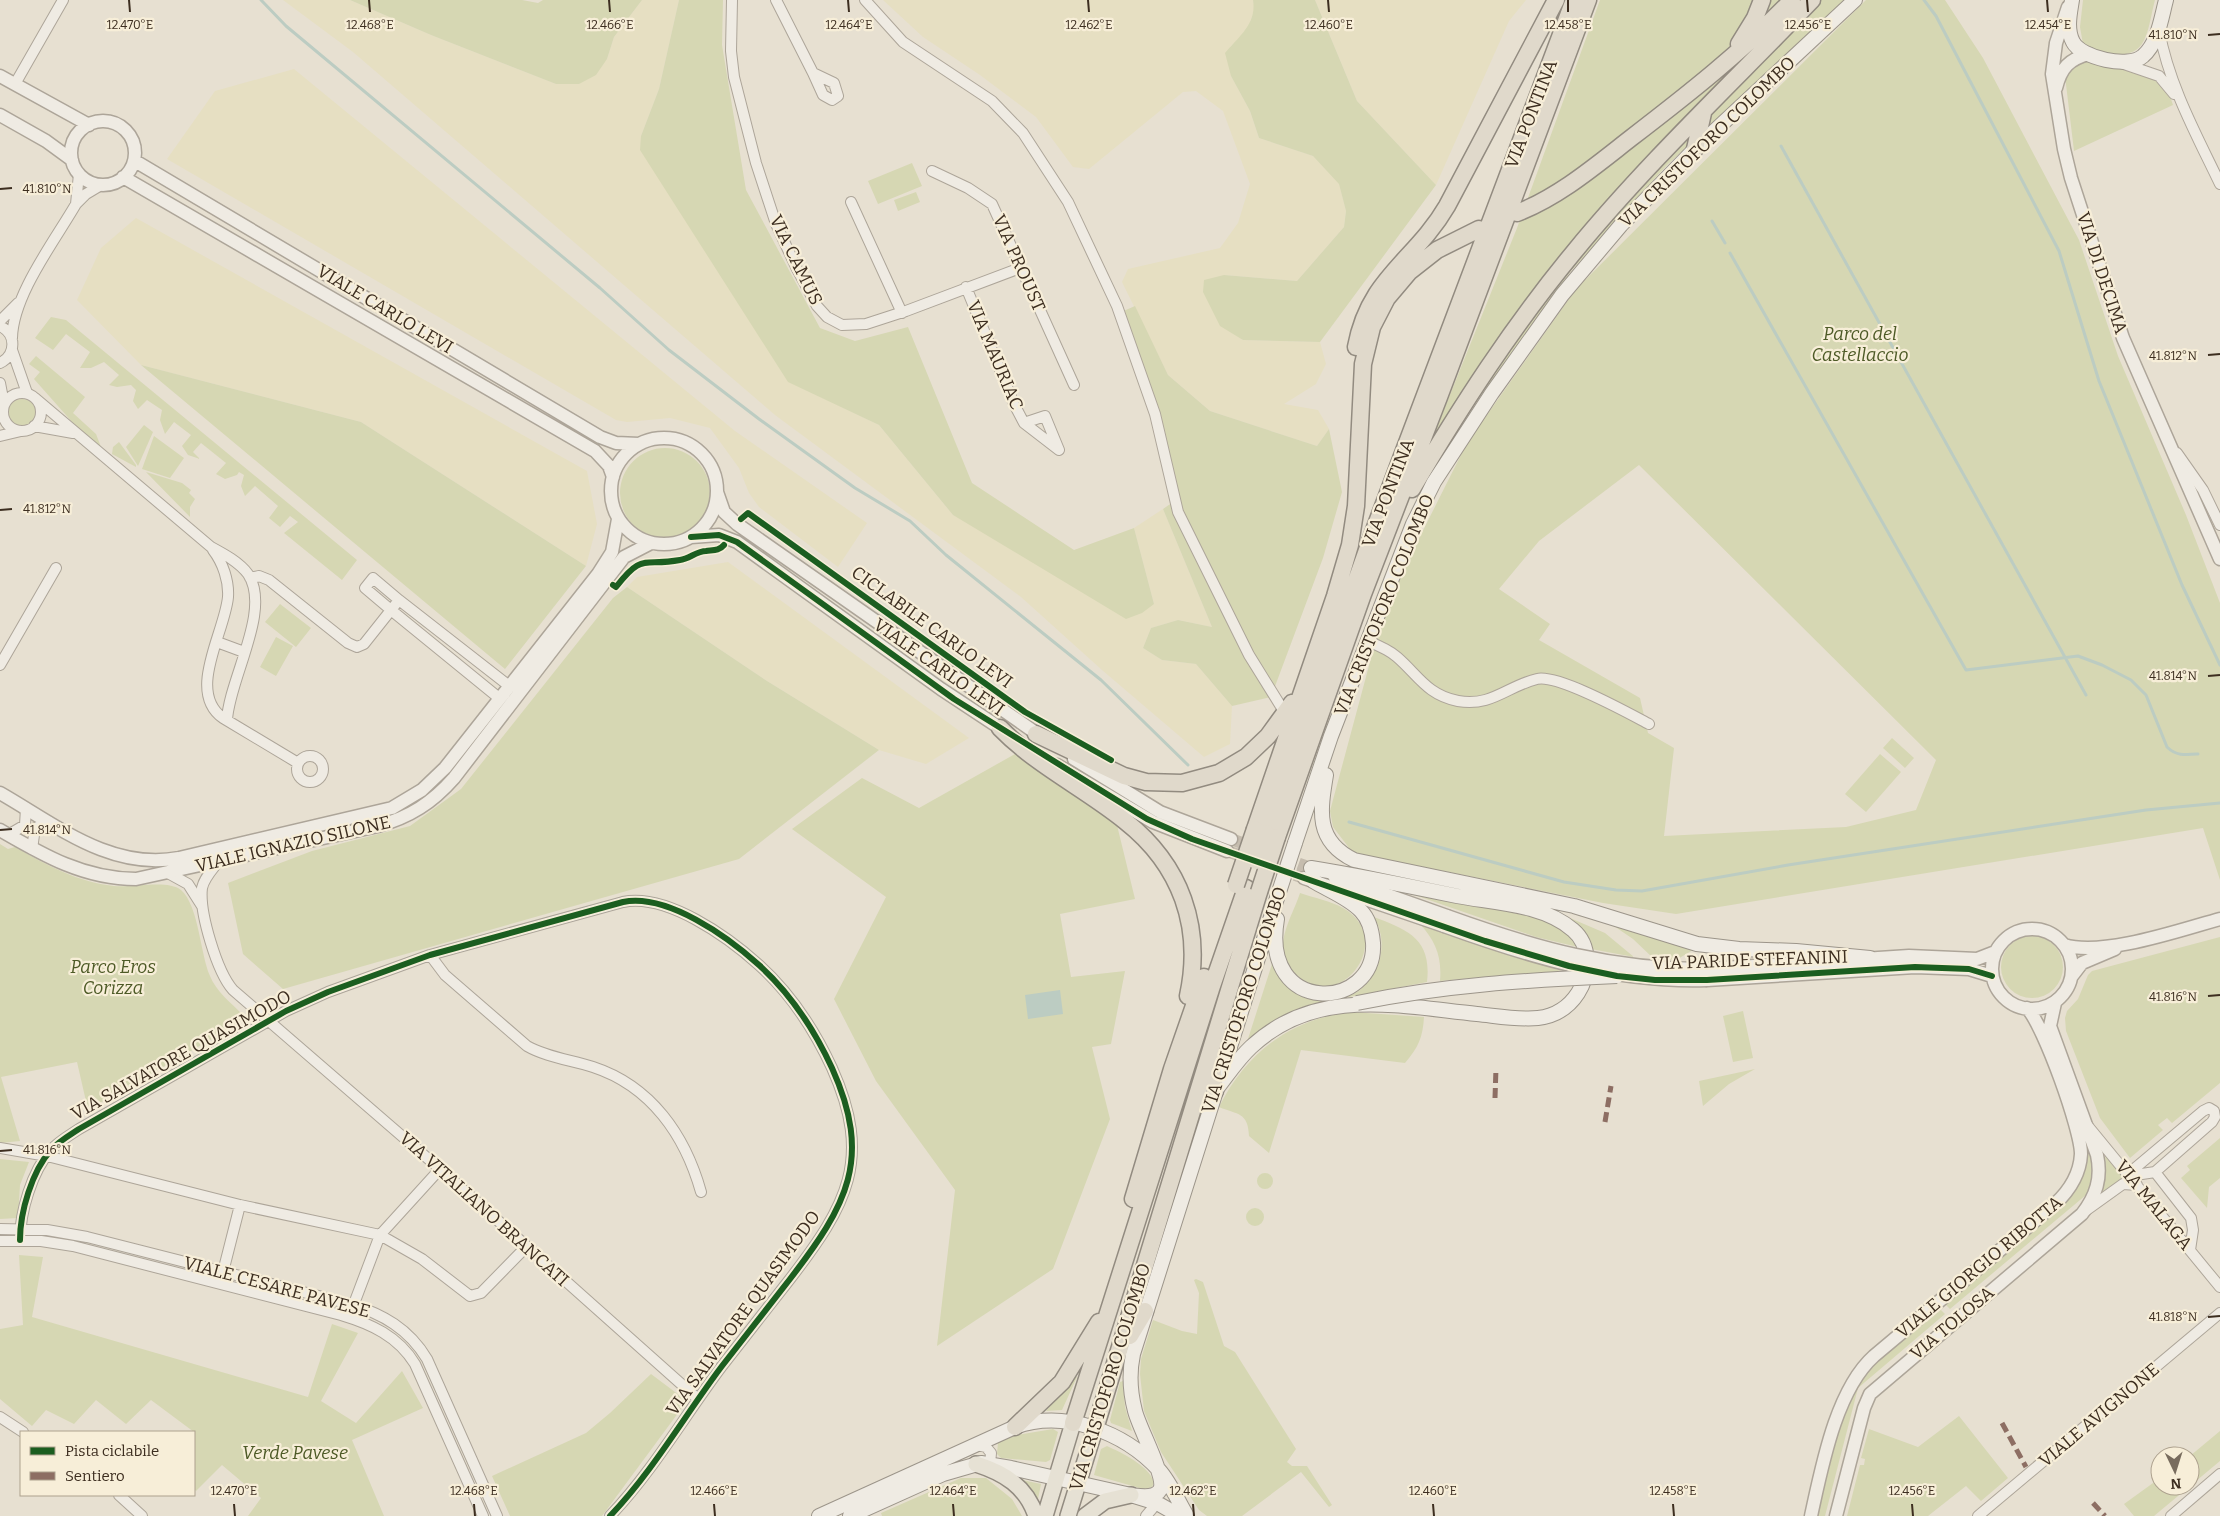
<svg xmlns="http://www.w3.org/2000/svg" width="2220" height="1516" font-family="Bitter,serif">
  <rect width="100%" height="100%" fill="#e7e0d1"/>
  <path fill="#e6dfc2" d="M283,0H350L431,35L556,84H579L607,59L614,37L642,0H679L659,89L641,136L788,381L879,425L953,515L1154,604L1134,528L1163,509L1212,627L1178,620L1151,628L1143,648L1162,660L1196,664L1232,706L1230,744L1204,757L1102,670L1021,597L775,415L353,52Z
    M883,0H1253L1255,9L1249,25L1242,37L1230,47L1231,76L1250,111L1259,138L1313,156L1339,183L1346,211L1344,227L1297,281L1224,275L1242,340L1320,342L1326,364L1316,384L1284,404L1318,410L1329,429L1317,446L1210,411L1168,375L1122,282L1128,269L1220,248L1238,223L1250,184L1223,111L1196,91L1183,92L1089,169L1073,167L1036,117L980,75L923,37Z
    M1315,0H1526L1509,21L1436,185L1357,101Z
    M294,69L735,431L867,523L838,567L759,507L749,493L739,468L710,428L670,418L627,422L616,420L167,159L215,91Z
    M136,218L587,471L597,524L586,566L361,422L141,365L77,300L101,248Z
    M728,562L969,738L926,764L879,750L767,681L627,587L637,577Z"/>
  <path fill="#d6d7b3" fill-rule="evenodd" d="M350,0H522L538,3L543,0H642L614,37L607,59L596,75L579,84H556L431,35Z
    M679,0H723L722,45L746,190L820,328L855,341L908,327L972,483L1074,550L1134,528L1154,604L1142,613L1126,619L953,515L879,425L788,382L640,150L641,136L659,89Z
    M1253,0H1315L1357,101L1436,185L1320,342L1243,340L1220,326L1203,292L1204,280L1224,275L1297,281L1344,227L1346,211L1339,184L1313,156L1259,138L1250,111L1231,76L1225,53C1238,37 1257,24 1253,0Z
    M1600,0H1847L1667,165L1571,271L1466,416L1445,455L1435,432L1517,228Z
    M1866,0H1945L1983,58L2079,240L2118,356L2186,515L2220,603V880L2203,828L1676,914L1603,903L1353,853L1333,827L1330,811L1385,606L1467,443L1576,289ZM1639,465L1936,760L1916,810L1846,827L1664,836L1674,748L1648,733L1640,698L1539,640L1550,624L1499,589L1539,541Z
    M2083,0H2155C2147,29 2149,61 2109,53C2099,51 2091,50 2083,44L2080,27Z
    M2078,62C2102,61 2147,70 2164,87C2169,92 2171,99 2173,105L2074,151L2065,76Z
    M912,163L922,186L878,204L868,181Z
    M916,192L920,202L898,211L894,200Z
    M1135,306L1168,375L1210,411L1317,446L1329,429L1342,492L1323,558L1271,697L1232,706L1196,664L1162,660L1143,648L1151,628L1178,620L1212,627L1163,509L1176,500L1161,440L1119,313Z
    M51,317L66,320L357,560L342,580L284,533L298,522L290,516L280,527L269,518L278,506L255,486L245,496L241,486L244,475L239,472L237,475L225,479L216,474L226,463L201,443L193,452L200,459L188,455L182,446L191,435L174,422L165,434L160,420L162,410L147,400L138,409L133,401L136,390L131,385L117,387L109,385L119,375L104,362L91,368H80L90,352L66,334L53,350L35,338Z
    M36,356L85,397L73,413L96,434L101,447L81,432L34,379L40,372L29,364Z
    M141,365L361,422L586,566L505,669Z
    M8 413a14 14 0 1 1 28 0a14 14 0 1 1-28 0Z
    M144,425L153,432L138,466L126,447Z
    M154,436L184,458L170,478L142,469Z
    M119,442L136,465V467L112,454L113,447Z
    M620 493a45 45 0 1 1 90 0a45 45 0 1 1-90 0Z
    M146,472L182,483L191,490L189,493L195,499L190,507V517Z
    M627,587L767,681L879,750L739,859L283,989L243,954L228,883L312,851L410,826L461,789L613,598Z
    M280,604L311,628L296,647L265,622Z
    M276,637L293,646L276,676L260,667Z
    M1892,738L1914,758L1905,768L1883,748Z
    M1015,754L1116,821L1135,899L1060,914L1071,977L1125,971L1111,1044L1092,1047L1110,1119L1053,1269L937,1346L955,1190L876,1081L834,999L886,897L792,829L862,778L919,808Z
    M1880,754L1901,772L1866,812L1845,794Z
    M0,844L8,849L15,847C47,865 77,882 114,886C132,888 168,879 181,890C199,906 200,953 210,976C216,991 230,1002 242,1014L238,1024L88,1110L77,1062L1,1077L20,1141L0,1143Z
    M1400,890L1544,919L1570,934L1578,947L1536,937Z
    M1300,893C1314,898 1331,901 1343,908C1396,938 1343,1013 1299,977C1290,970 1284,959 1283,948C1282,931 1295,909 1300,893Z
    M1374,917C1408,930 1432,939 1427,982L1344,998C1350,995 1357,993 1361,989C1382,972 1388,940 1374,917Z
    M1570,918L1605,933L1634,957L1591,949L1587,937Z
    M1419,923L1564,972L1505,975L1440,981C1442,957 1436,941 1419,923Z
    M1611,924L1693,950L1676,960L1653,958L1633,939Z
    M2001 967a31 31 0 1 1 62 0a31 31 0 1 1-62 0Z
    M2220,937V1083L2172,1123L2167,1118L2158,1125L2163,1130L2130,1158L2100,1118L2066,1031L2065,1018L2067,1011L2078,999L2088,975L2092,971Z
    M1272,964C1284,988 1299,998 1326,1001L1304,1010L1247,1042Z
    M1743,1011L1753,1058L1733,1062L1723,1016Z
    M1352,1012L1424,1017C1423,1037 1418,1048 1405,1063L1301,1050L1269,1153L1249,1136C1248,1112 1238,1115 1219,1107C1246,1053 1291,1018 1352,1012Z
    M1755,1069L1729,1084L1703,1106L1699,1081Z
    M2220,1138V1178L2209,1187L2207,1208L2181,1178L2190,1170L2187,1166Z
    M2090,1149C2093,1166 2095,1181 2086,1195L1950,1309L1944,1303L2067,1200L2086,1150Z
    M2105,1154L2123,1177L2104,1194L2102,1192L2106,1173Z
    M0,1159L29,1162L20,1185L18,1218L0,1219Z
    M1257 1181a8 8 0 1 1 16 0a8 8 0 1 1-16 0Z
    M1246 1217a9 9 0 1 1 18 0a9 9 0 1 1-18 0Z
    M19,1255L43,1257L32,1317L308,1397L332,1324L358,1333L321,1401L356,1423L402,1371L423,1408L352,1440L384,1516H248L261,1498L222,1465L196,1491L194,1489V1432L151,1400L126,1424L96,1400L74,1424L46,1410L32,1426L0,1399V1329L23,1325Z
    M1196,1279L1203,1282L1224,1346L1235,1352L1296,1449L1287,1462L1292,1466H1307L1332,1505L1329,1507L1301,1472L1242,1516H1207L1199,1510L1161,1452L1144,1411L1140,1374L1141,1359L1153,1320L1182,1331L1197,1334L1199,1293L1194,1280Z
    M1939,1308L1945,1314L1858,1388L1825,1516H1817L1844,1409L1866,1371Z
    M651,1374L687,1401L602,1516H510L492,1476L586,1433L610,1413Z
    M1075,1376L1077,1377L1062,1410L1046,1411Z
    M1123,1381L1125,1407L1132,1431L1111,1423L1110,1420L1120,1382Z
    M1959,1416L2008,1478L1981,1501L1966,1486L1928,1516H1847L1860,1465H1864L1865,1459L1861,1458L1869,1429L1918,1447Z
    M1053,1429L1058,1432L1050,1460L1046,1462L1001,1458L997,1454L998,1442L1017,1435Z
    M2220,1431V1461L2190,1486V1456Z
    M1107,1446C1122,1453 1150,1466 1154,1483L1152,1487L1143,1489L1094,1475L1101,1449Z
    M961,1478H986L1012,1499L1022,1516H882L881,1513Z
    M2160,1478V1486H2190L2154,1516H2134L2124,1504Z
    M1022,1480L1041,1484L1038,1499H1036Z"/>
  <path fill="#bcccc2" d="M1060,990L1063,1014L1028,1019L1025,995Z"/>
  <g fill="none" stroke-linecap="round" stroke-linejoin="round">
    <path stroke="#bcccc2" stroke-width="3" d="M261,0L286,26L600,288L669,350L759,419L855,488L910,521L946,555L1101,680L1188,765
      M1924,0L1936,16L2059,251L2099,381L2182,585L2220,665
      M1781,146L2086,695
      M1712,221L1725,243
      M1730,253L1966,670L2078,656L2102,665L2131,680L2146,695L2167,747C2176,756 2185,755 2198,754
      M1349,822L1564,882L1616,890L1642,891L1788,865L2146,810L2220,803"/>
    <path stroke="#c5bcae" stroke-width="12" stroke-dasharray="12 6" stroke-linecap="butt" d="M1231,839L1308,867
      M1227,851L1304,878"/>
    <defs>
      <path id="minor" d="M732,0L731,51L734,77L756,163L776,224L797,269L817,306L827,317L842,325L866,324L906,311L1020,268
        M776,0L813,73L834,83L838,96L832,100L823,95L813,73
        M865,0L903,42L992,101L1023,133L1068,202L1117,306L1155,414L1178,512L1249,655L1285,713
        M2159,30C2169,85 2196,134 2220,184
        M2121,63L2159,76L2174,94
        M15,84L63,0
        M932,171L968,188L992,204L1074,385
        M851,202L902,313
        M76,204L79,174
        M966,287L1014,404L1024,423L1059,450L1045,416L1024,423
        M0,321L18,303
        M0,326C17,334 16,355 0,363
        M12,338C13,295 54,242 76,204L86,194L101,185
        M12,350L27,393
        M0,383L4,404
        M3 412a19 19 0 1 1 38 0a19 19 0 1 1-38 0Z
        M35,398L211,547C224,554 239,562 248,574C272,610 229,679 227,720
        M34,426L73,433
        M0,436L21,431
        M2177,453L2203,490L2220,525
        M213,550C223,563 229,581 228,597C225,632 186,692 223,718L298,763
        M250,578L259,576L269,580L348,643L357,647L364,644L391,610L365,588L373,578L399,600
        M1367,641C1377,645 1388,649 1397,657C1418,675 1427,695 1458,701C1492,707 1507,686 1537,679C1558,674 1628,713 1649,724
        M217,642L244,652
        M0,665L56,568
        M499,698L391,610L399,600L508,685
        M297 769a13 13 0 1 1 26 0a13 13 0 1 1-26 0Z
        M8,835L25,825L26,808
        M32,849L35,828L49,822
        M218,862C212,870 204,878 202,888C199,912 217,972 233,990L440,1169L698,1399
        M168,873L188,884L202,906
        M430,955L445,975L527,1046C546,1057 571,1060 593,1067C651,1086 685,1135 701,1192
        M2087,1125L2220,1287
        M0,1148L47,1156L240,1205L380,1235L422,1259L470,1296L481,1293L526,1247
        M2155,1172L2191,1218L2193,1230L2190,1250
        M2128,1174L2203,1111L2209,1108L2214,1111L2215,1117L2212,1122L2155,1172L2129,1176
        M2084,1212L2123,1184L2137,1185
        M0,1229L47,1230L87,1237L350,1304C383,1314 409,1329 427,1359L497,1516
        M20,1240C20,1212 32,1171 51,1150C59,1141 70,1135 79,1129L286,1011L328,992L430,955L623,902C667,893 728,937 759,965C791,994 814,1029 832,1068C873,1159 847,1205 790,1279C767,1308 745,1337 722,1366C685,1415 653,1471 610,1516
        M0,1241H41L73,1246L341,1315C371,1324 398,1336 415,1364L483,1516
        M223,1272L240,1205
        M352,1309L380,1235L440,1169
        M0,1417L23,1432
        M977,1445L986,1447L991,1453L990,1464
        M119,1495L142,1516
        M1146,1516L1157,1503
        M1978,1516L2220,1313
        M2171,1516L2220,1474"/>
      <path id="tertiary" d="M2068,7L2056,43L2052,74L2064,149L2071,178L2123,338L2220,559
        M0,76L89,125
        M2056,88C2061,68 2069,59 2089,54
        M0,115L46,141L72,160
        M71 153a32 32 0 1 1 64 0a32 32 0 1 1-64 0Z
        M135,161L600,437L616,443L639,444
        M123,177L595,451L609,466L613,477
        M611 491a53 53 0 1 1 106 0a53 53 0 1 1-106 0Z
        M717,492L724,512L737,524L1043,738
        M691,537L719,535L737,542L941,689L1006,732
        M1074,759L1160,812L1231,839
        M1057,765L1153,822L1227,851
        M0,793C56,825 111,871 179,858L392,808L422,790L445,768L598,574L612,552L618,519
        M0,830C43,855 84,879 136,879L378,826C410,817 432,803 454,778L624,557L651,543
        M1334,876L1447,916
        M1304,878L1444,926
        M1992 969a40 40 0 1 1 80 0a40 40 0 1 1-80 0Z
        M2064,945C2103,957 2180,930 2220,919
        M1708,969L1909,956L1977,959L1995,952
        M2072,976L2082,963L2115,949
        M1707,980L1915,967L1969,969L1992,976
        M1811,1516C1822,1466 1836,1390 1874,1356L2055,1204C2070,1190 2080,1174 2081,1154C2081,1130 2044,1026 2027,1008
        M1836,1516L1864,1408L1870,1394L2082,1214C2096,1196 2102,1178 2097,1155L2050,1026L2055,1003"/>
      <path id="secondary" d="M2072,0C2070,13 2066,29 2073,42C2081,58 2129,69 2143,56C2158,43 2161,19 2166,0
        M1326,775C1320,811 1315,841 1354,860L1574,906L1697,944L1739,949L1796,951L1870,958
        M1295,843L1331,736L1413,524L1434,482L1492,393L1562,295L1621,225L1695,149L1855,0
        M1277,919C1260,1017 1377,1011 1373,943C1372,931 1369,919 1361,911C1349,898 1328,890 1313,881
        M1215,1091C1227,1076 1237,1060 1251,1047C1316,986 1398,1006 1477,1014C1497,1016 1518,1020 1538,1018C1555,1016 1569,1007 1578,993C1590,974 1591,945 1573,930C1543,904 1494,903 1457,896C1409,886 1360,876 1311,868
        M1131,1495C1140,1496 1155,1499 1160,1490C1167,1478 1139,1428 1135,1411C1130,1392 1129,1373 1133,1354L1277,898
        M819,1516L1015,1427C1064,1409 1124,1432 1159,1470C1170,1482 1178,1501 1187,1516
        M850,1516L943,1474L981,1463L1011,1468L1131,1495L1157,1503L1180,1516"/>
      <path id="primary" d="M976,1464C1004,1473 1026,1486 1036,1516
        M1045,1516L1073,1423
        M1068,1516L1095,1429
        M1085,1516L1105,1501L1131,1495"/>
      <path id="trunk" d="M1739,44L1755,18L1762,0
        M1695,149L1703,113
        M1517,213C1560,196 1595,166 1631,138C1687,95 1743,51 1792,0
        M1356,347C1369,277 1415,261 1447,206L1556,0
        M1412,489C1461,406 1512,327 1574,252C1647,163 1732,83 1812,0
        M1000,728C1037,766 1084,788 1125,821C1181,865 1203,927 1188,996
        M1036,734L1124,776L1146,782L1182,783L1219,773L1246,757L1268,736L1292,703
        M1255,829L1335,596L1350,545L1356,506L1363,364L1372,327L1387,298L1409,272L1437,250L1479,229
        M1266,833L1376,525L1574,0
        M1277,837L1363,594L1439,397L1588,0
        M1211,1056L1215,1091
        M1133,1199L1172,1069L1204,977
        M1130,1336L1145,1311
        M1073,1423L1211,989L1246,888
        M1015,1427L1062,1382L1099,1322
        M1095,1429L1259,892"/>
    </defs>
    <use href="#minor" stroke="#ada599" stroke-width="12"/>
    <use href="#tertiary" stroke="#ada599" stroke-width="15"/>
    <use href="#secondary" stroke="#9c958a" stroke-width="16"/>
    <use href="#primary" stroke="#928b80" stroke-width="18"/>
    <use href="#trunk" stroke="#928b80" stroke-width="19"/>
    <use href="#minor" stroke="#efebe3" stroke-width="10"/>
    <use href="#tertiary" stroke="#efebe3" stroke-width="12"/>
    <use href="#secondary" stroke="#efebe3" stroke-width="14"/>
    <use href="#primary" stroke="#e6e1d4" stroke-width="15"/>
    <use href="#trunk" stroke="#e0d9cb" stroke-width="16"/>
    <defs>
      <path id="tertiary-bridge" d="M1447,916C1536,948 1613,970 1708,969
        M1444,926C1530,957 1615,983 1707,980"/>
      <path id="secondary-bridge" d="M1277,898L1295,843
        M1357,1003C1443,985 1529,980 1617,976"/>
      <path id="trunk-bridge" d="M1256,861L1266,833
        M1236,885L1255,829
        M1259,892L1277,837"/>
    </defs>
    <use href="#tertiary-bridge" stroke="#ada599" stroke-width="15" stroke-linecap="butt"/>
    <use href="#secondary-bridge" stroke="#9c958a" stroke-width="16" stroke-linecap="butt"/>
    <use href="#trunk-bridge" stroke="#928b80" stroke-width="19" stroke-linecap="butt"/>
    <use href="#tertiary-bridge" stroke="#efebe3" stroke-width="12"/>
    <use href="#secondary-bridge" stroke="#efebe3" stroke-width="14"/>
    <use href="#trunk-bridge" stroke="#e0d9cb" stroke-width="16"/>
    <path stroke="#8d6e63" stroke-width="5" stroke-dasharray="10 5" stroke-linecap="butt" d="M1495,1098L1496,1068
      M1605,1122L1611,1086
      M2002,1423L2026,1467
      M2093,1503L2105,1516"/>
    <defs>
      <path id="cycleway" d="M741,519L748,513L1025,712L1111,760
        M691,537L719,535L737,542L954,699L1147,819L1192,839L1485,941L1569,966L1617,976L1655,980H1707L1915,967L1969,969L1992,976
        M613,585L616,587C643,552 643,567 680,560C689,559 697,551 706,551C713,550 719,551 724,545
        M20,1240C20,1212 32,1171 51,1150C59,1141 70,1135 79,1129L286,1011L328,992L430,955L623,902C667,893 728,937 759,965C791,994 814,1029 832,1068C873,1159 847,1205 790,1279C767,1308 745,1337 722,1366C685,1415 653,1471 610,1516"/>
    </defs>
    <use href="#cycleway" stroke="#f7eed8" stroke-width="9"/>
    <use href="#cycleway" stroke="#1b5e20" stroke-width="6"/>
  </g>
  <path fill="none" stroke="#3d2e20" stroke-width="2" d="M129,0L130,12M369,0L370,12M609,0L610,12M848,0L849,12M1088,0L1089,12M1328,0L1329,12M1568,0V12M1807,0L1808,12M2047,0L2048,12M2208,35L2220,34M0,189L12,188M2208,355L2220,354M0,510L12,509M2208,676L2220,675M0,830L12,829M2208,996L2220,995M0,1151L12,1150M2208,1317L2220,1316M234,1504L235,1516M474,1504L475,1516M714,1504L715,1516M953,1504L954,1516M1193,1504L1194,1516M1433,1504L1434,1516M1673,1504L1674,1516M1912,1504L1913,1516"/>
  <g text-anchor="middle" stroke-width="4.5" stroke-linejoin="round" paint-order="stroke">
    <g font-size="18" fill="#3d2e20" stroke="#f7eed8">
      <text transform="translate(1531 114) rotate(-69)" y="6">VIA PONTINA</text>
      <text transform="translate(1707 142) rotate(-44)" y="6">VIA CRISTOFORO COLOMBO</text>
      <text transform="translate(796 260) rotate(64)" y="6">VIA CAMUS</text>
      <text transform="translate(1019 263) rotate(66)" y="6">VIA PROUST</text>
      <text transform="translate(2102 273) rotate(72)" y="6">VIA DI DECIMA</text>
      <text transform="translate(385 309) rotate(31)" y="6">VIALE CARLO LEVI</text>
      <text transform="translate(995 355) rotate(67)" y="6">VIA MAURIAC</text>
      <text transform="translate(1388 493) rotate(-69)" y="6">VIA PONTINA</text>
      <text transform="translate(1384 605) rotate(-68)" y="6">VIA CRISTOFORO COLOMBO</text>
      <text transform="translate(932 627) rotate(36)" y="6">CICLABILE CARLO LEVI</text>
      <text transform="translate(939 667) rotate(35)" y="6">VIALE CARLO LEVI</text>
      <text transform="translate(293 844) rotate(-13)" y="6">VIALE IGNAZIO SILONE</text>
      <text transform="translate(1750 960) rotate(-2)" y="6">VIA PARIDE STEFANINI</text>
      <text transform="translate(1244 1000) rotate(-72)" y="6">VIA CRISTOFORO COLOMBO</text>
      <text transform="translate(181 1055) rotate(-29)" y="6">VIA SALVATORE QUASIMODO</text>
      <text transform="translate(2154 1205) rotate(51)" y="6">VIA MALAGA</text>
      <text transform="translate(484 1209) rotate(42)" y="6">VIA VITALIANO BRANCATI</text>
      <text transform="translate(1979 1267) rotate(-40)" y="6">VIALE GIORGIO RIBOTTA</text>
      <text transform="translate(277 1287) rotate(15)" y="6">VIALE CESARE PAVESE</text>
      <text transform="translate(743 1313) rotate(-54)" y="6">VIA SALVATORE QUASIMODO</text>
      <text transform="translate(1952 1323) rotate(-40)" y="6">VIA TOLOSA</text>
      <text transform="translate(1110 1377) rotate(-73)" y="6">VIA CRISTOFORO COLOMBO</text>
      <text transform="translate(2099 1415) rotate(-40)" y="6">VIALE AVIGNONE</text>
    </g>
    <g font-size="18" font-style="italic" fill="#4d5a26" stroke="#f7eed8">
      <text x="1860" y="340">Parco del<tspan x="1860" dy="21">Castellaccio</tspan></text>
      <text x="113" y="973">Parco Eros<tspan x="113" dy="21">Corizza</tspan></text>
      <text x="295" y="1459">Verde Pavese</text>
    </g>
  </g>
  <g font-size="12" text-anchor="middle" fill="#3d2e20" stroke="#f7eed8" stroke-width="4.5" stroke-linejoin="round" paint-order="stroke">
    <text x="130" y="29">12.470°E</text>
    <text x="370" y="29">12.468°E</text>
    <text x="610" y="29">12.466°E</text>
    <text x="849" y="29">12.464°E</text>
    <text x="1089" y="29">12.462°E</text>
    <text x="1329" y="29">12.460°E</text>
    <text x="1568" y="29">12.458°E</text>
    <text x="1808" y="29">12.456°E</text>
    <text x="2048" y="29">12.454°E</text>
    <text x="2173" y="39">41.810°N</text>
    <text x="47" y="193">41.810°N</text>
    <text x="2173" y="360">41.812°N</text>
    <text x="47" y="513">41.812°N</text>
    <text x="2173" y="680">41.814°N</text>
    <text x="47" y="834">41.814°N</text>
    <text x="2173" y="1001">41.816°N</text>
    <text x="47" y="1154">41.816°N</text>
    <text x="2173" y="1321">41.818°N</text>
    <text x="234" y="1495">12.470°E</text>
    <text x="474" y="1495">12.468°E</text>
    <text x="714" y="1495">12.466°E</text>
    <text x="953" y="1495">12.464°E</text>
    <text x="1193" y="1495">12.462°E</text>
    <text x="1433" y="1495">12.460°E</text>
    <text x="1673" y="1495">12.458°E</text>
    <text x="1912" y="1495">12.456°E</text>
  </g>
  <rect x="20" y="1431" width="175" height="65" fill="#f7eed8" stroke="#ada18e"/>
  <rect x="30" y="1447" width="25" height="8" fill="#1b5e20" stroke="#ada18e"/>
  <text x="65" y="1456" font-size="15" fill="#3d2e20">Pista ciclabile</text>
  <rect x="30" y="1472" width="25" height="8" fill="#8d6e63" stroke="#ada18e"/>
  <text x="65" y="1481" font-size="15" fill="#3d2e20">Sentiero</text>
  <g transform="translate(2175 1471) rotate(176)"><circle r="24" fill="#f7eed8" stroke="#ada18e"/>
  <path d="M0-4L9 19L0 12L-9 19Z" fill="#786c5e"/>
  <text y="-8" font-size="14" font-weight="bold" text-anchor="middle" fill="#3d2e20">N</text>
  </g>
</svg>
